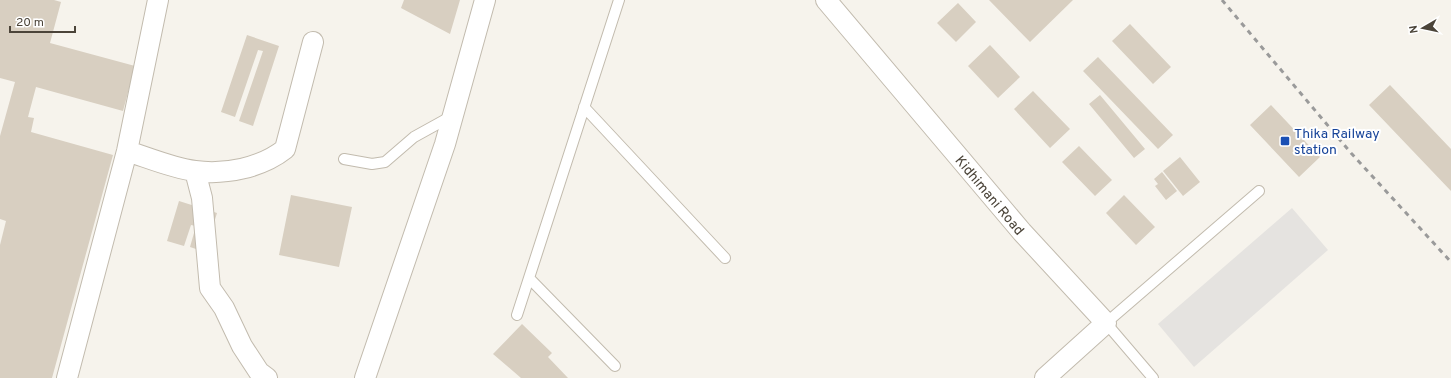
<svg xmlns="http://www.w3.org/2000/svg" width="1451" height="378" font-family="Overpass,sans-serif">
  <rect width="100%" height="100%" fill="#f6f3ec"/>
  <path fill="#e5e3e0" d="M1292,208L1328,250L1194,367L1158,324Z"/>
  <path fill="#d8cfc1" d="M0,0H54L61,2L50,43L135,66L123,111L36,87L28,117L34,118L31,132L113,155L52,378H0V245L6,221L0,219V136L15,82L0,78Z
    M404,0H460L450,34L401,8Z
    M989,0H1073L1030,42Z
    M958,3L976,22L956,42L937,23Z
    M1130,24L1171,67L1153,84L1112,41Z
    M247,35L279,46L253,126L239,121L263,51L258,50L235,117L221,112Z
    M990,45L1020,77L998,98L968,66Z
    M1098,57L1173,135L1158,149L1083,71Z
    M1390,85L1451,149V191L1369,105Z
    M1033,91L1070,129L1050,148L1014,109Z
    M1100,95L1145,149L1134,158L1089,104Z
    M1271,105L1320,157L1299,177L1250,125Z
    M1079,146L1112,180L1095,196L1062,162Z
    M1180,157L1200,182L1183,196L1163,171Z
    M1162,172L1177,191L1166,200L1155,186L1158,184L1154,179Z
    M291,195L352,207L339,267L279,255Z
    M1124,195L1155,227L1136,245L1106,213Z
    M179,201L217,213L205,252L190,247L196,226L191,225L184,246L167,241Z
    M522,324L552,353L548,357L568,378H521L493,354Z"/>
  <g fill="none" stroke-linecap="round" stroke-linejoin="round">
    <defs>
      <path id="service" d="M584,107L725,258
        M344,159L372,164L385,162L414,137L452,116
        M529,278L615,366
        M517,315L619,0
        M1153,378L1106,323L1259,191"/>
      <path id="minor" d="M826,0L1022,232L1106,323L1045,378
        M127,151C149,158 172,168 195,171C225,175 261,168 285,149L313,42
        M195,171L202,198L210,288L224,308L242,346L259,372L267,378
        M67,378L127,151L158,0
        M365,378L445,144L485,0"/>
    </defs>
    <use href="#service" stroke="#c2bbae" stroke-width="12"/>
    <use href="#minor" stroke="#c2bbae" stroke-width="22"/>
    <use href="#service" stroke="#fff" stroke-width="10"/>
    <use href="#minor" stroke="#fff" stroke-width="20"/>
    <path stroke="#9a9a9a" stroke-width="3" stroke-dasharray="5 5" stroke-linecap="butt" d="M1222,0L1351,153L1451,262"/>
  </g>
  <rect fill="#1a4fb4" stroke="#fff" stroke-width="1.5" x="1280" y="136" width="10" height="10" rx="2"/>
  <g text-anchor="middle" stroke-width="4" stroke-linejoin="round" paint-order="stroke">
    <g font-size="14" fill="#164399" stroke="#fff" text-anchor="start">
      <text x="1294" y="138">Thika Railway<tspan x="1294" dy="16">station</tspan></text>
    </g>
    <g font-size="14" fill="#4b4439" stroke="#fff">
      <text transform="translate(990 195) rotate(50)" y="5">Kidhimani Road</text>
    </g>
  </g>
  <g transform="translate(1423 28) rotate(261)" stroke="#ffffff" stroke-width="3" paint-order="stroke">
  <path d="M0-3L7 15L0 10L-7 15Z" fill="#4b4439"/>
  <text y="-6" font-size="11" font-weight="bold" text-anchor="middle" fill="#4b4439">N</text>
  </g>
  <path d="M10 26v6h65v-6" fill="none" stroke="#4b4439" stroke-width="2"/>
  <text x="16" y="26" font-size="12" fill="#4b4439" stroke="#ffffff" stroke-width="3" paint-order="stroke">20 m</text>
</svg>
